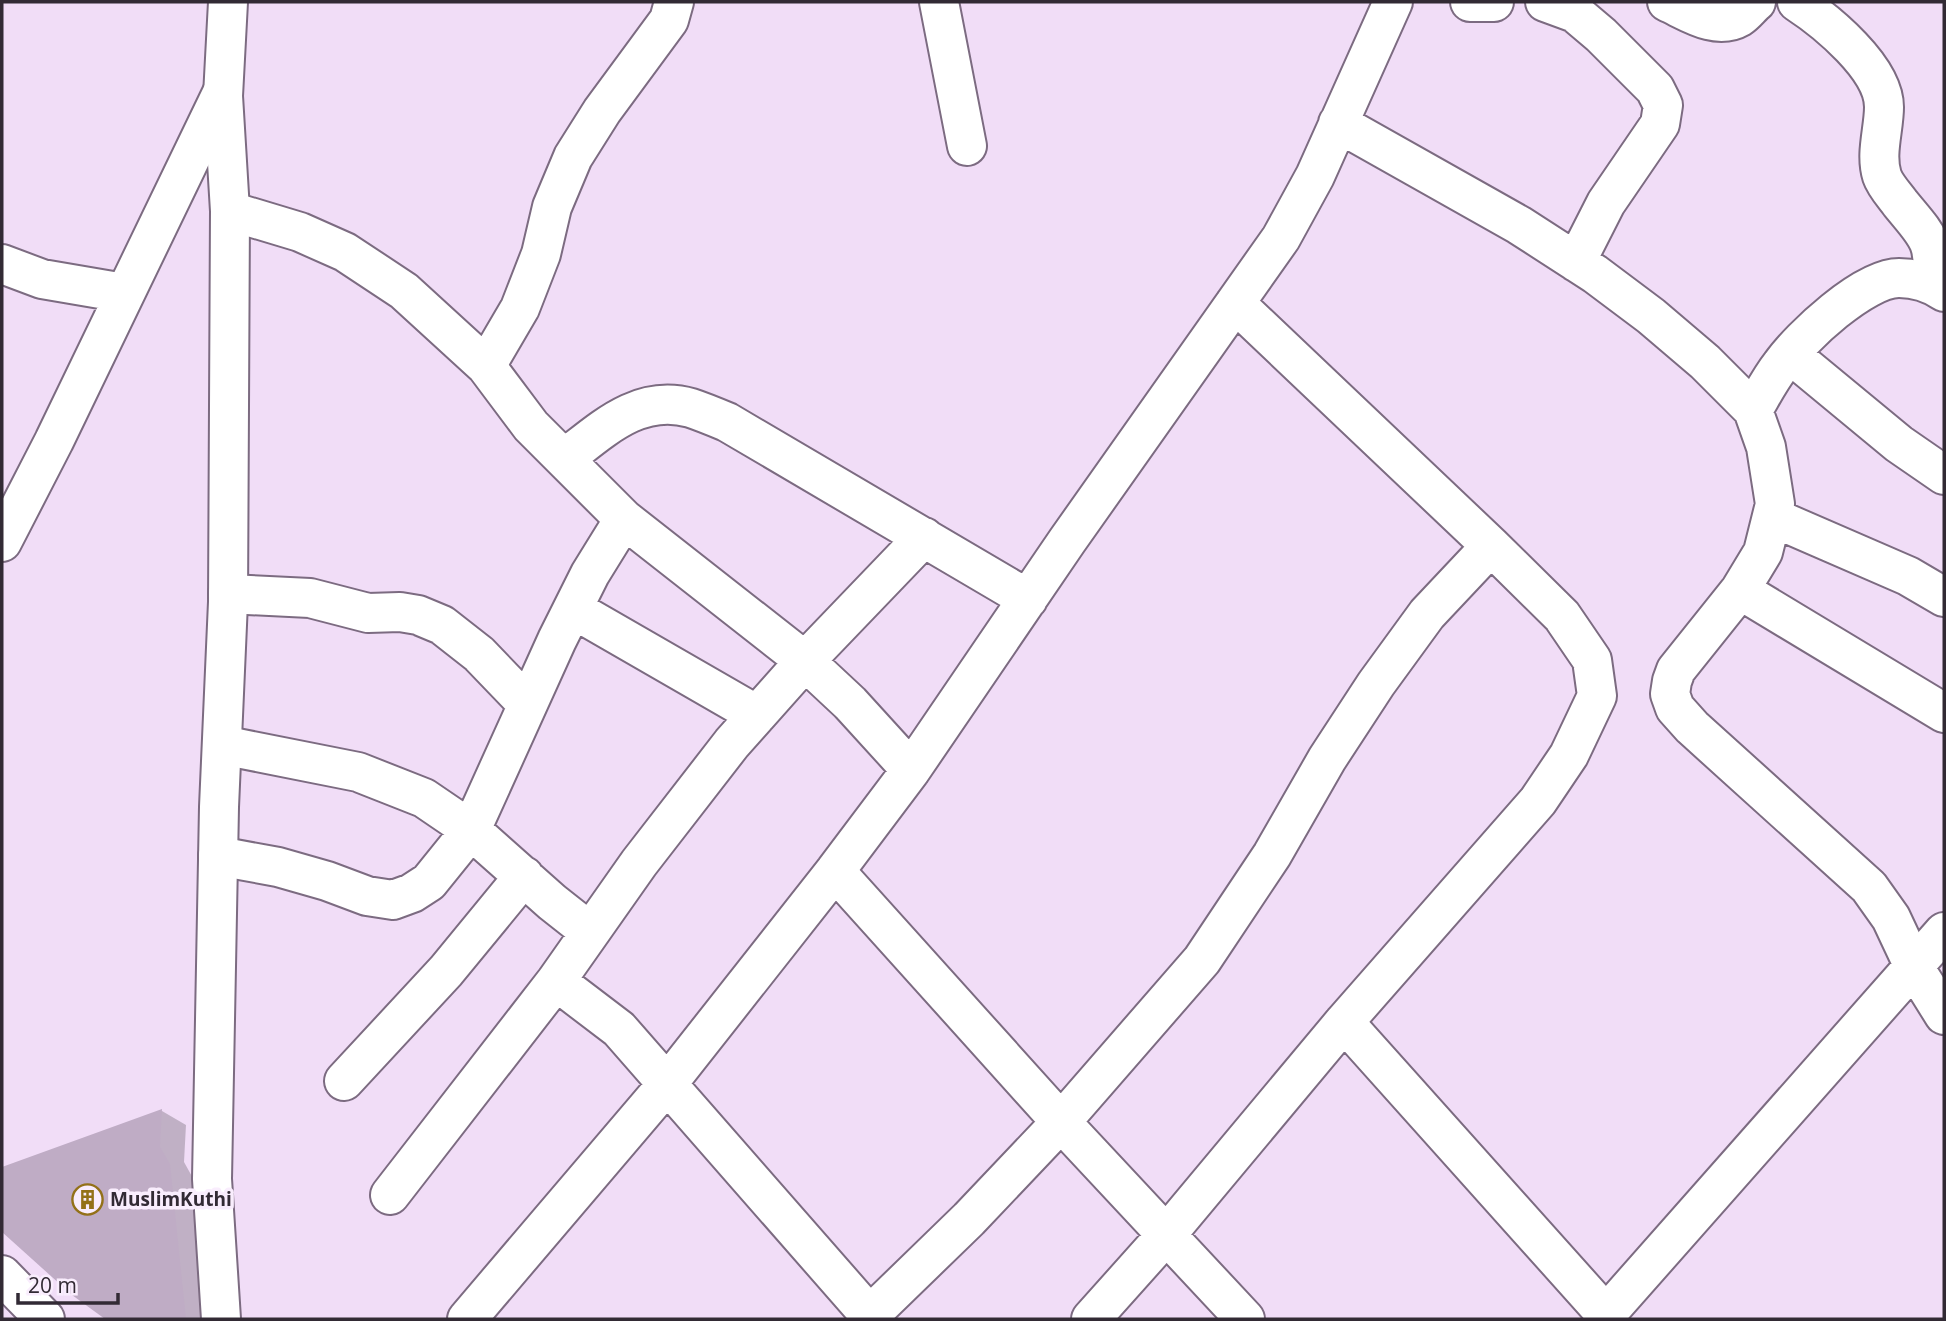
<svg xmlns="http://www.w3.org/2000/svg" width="1946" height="1321" font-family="'Open Sans',sans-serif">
  <rect width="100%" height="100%" fill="#f1ddf7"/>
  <path fill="#0003" d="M162,1111L186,1125L184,1162L194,1180L207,1319H108L73,1293L2,1229V1168Z"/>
  <path fill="#bfacc5" d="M162,1109L160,1147L170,1164L186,1319H105L72,1295L2,1232V1167Z"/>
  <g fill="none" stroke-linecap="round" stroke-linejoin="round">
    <defs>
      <path id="minor" d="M939,2L967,146
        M1470,2H1494
        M1545,2L1575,13L1601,35L1655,89L1663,105L1660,124L1606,203L1576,262
        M1667,2C1689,12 1716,31 1740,17C1746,13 1751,6 1756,2
        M1797,2C1826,21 1884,68 1884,107C1884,129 1875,154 1882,176C1885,185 1894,195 1900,203C1926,235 1936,240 1932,283
        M1338,123L1519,225L1595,274L1651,316L1705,362L1753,410L1766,447L1775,504L1763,552L1740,590L1676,670L1672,681L1670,694L1675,708L1692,727L1869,887L1891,918L1914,967L1944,1015
        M230,211L300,232L345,252L404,291L486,366L531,426L624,519L805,661L850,703L911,770
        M2,264L42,279L124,293
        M1235,303L1491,546
        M1790,354L1899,444L1944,475
        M486,366L520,308L541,254L552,207L573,157L602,111L669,20L674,2
        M1753,410C1762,395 1770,379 1781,365C1801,337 1864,278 1899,278C1915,278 1931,283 1944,292
        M564,459C602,430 639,393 691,408C703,412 715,417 727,422L1028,599
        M1772,517L1908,576L1944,597
        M2,542L54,441L223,91
        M1740,590L1944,713
        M228,594L310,598L368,613L400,612L418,615L442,625L479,654L527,704
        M573,609L757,715
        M222,745L358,772L424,798L471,830L552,902L590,932
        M218,856L278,867L327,881L367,896L393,900L412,893L429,882L471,830L557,640L590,574L624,519
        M835,871L1061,1122L1245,1319
        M556,981L619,1029L873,1319
        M1344,1022L1610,1319
        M344,1081L446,971L524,876
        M390,1195L556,981L639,863L732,743L805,661L924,537
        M2,1275L45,1319
        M467,1319L668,1083L835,871L911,770L1067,541L1281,238L1315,176L1393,2
        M866,1319L969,1219L1061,1122L1202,960L1272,855L1327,759L1376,684L1427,614L1491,546L1562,616L1592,660L1597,696L1569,755L1538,801L1344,1022L1167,1234L1091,1319
        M1602,1319L1944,932"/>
      <path id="major" d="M221,1319L212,1179L219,807L228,602L230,211L223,96L228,2"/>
    </defs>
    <use href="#minor" stroke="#7c6b81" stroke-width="42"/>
    <use href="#major" stroke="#7c6b81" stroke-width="42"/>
    <use href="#minor" stroke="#fff" stroke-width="38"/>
    <use href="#major" stroke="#fff" stroke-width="38"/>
  </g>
  <defs>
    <symbol id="building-ring" viewBox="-11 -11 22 22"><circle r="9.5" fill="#f9edfd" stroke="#937118" stroke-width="1.5"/><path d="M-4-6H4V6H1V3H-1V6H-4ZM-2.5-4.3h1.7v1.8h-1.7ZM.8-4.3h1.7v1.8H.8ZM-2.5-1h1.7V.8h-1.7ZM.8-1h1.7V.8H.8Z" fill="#937118"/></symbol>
  </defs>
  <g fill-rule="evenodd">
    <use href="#building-ring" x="70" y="1182" width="35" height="35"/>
  </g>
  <g text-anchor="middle" stroke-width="7" stroke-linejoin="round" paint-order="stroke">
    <g font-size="19" font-weight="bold" fill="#322a34" stroke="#f9edfd" text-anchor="start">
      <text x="110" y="1206">MuslimKuthi</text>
    </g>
  </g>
  <rect width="1946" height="1321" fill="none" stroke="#322a34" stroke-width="7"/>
  <path d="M18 1293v10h100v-10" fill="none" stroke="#322a34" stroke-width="3.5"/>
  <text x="28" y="1293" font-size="21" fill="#322a34" stroke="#f9edfd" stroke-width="5" paint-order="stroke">20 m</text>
</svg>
